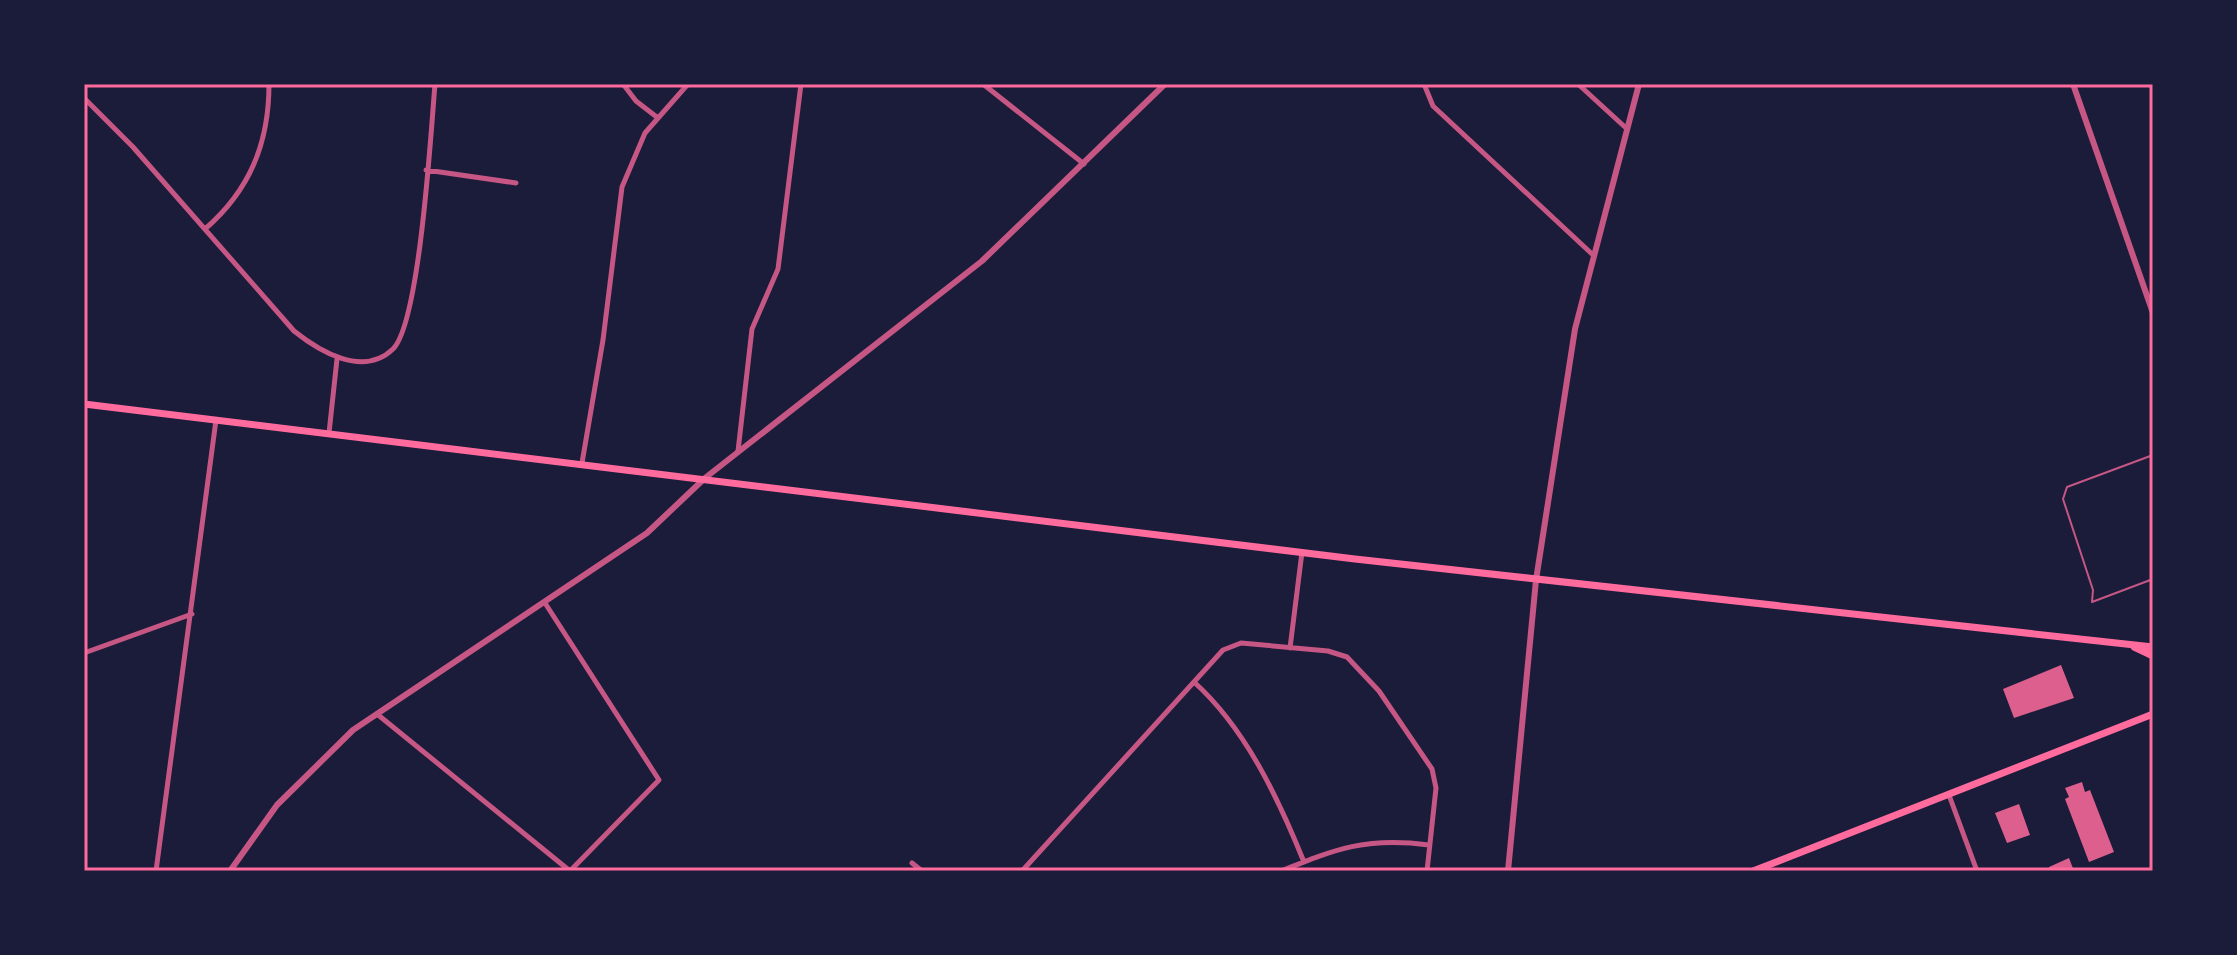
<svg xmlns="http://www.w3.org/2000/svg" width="2237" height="955" font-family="'Fira Sans',sans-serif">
  <rect width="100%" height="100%" fill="#1b1b3a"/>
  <path fill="#dd5f8e" d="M2061,665L2074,698L2014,718L2003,689Z
    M2082,782L2085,792L2090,790L2114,852L2089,862L2065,799L2069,797L2065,788Z
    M2019,804L2030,835L2007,843L1995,813Z
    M2069,858L2074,871H2049V867Z"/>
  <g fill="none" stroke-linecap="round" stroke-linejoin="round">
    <path stroke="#c65784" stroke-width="2" d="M2153,455L2067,487L2063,499L2093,590L2092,602L2153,579"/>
    <path stroke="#c65784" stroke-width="5" d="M623,84L636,101L658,118
      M983,84L1084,164
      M1424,84L1433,106L1592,254
      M1578,84L1626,128
      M84,98L133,147L294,331C319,351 363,378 393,349C420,322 431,130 435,84
      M426,170L516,183
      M205,229C250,190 269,143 269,84
      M329,433L337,359
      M738,451L752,329L778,269L801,84
      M582,463L603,340L622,187L645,133L688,84
      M1290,648L1302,552
      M84,653L192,614
      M1194,682C1246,729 1278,798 1304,862
      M377,714L570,871L659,780L545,603
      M1949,795L1977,871
      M912,863L922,871
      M156,871L216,420
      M1022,871L1223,650L1241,643L1328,651L1347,657L1379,691L1432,769L1436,788L1427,871
      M1281,871C1338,848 1367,837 1429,845"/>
    <path stroke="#c65784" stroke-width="6" d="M2073,84L2153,313
      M230,871L277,805L353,730L647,533L705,478L982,261L1165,84
      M1508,871L1536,580L1575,329L1639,84"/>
    <path stroke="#ff6b9d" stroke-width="7" d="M84,404L1355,559L2153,647
      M2134,647L2153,656
      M1753,871L2153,714"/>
  </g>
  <rect width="2237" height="955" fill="none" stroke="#1b1b3a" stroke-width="172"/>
  <rect x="86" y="86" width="2065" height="783" fill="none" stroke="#ff6b9d" stroke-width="3"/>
</svg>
